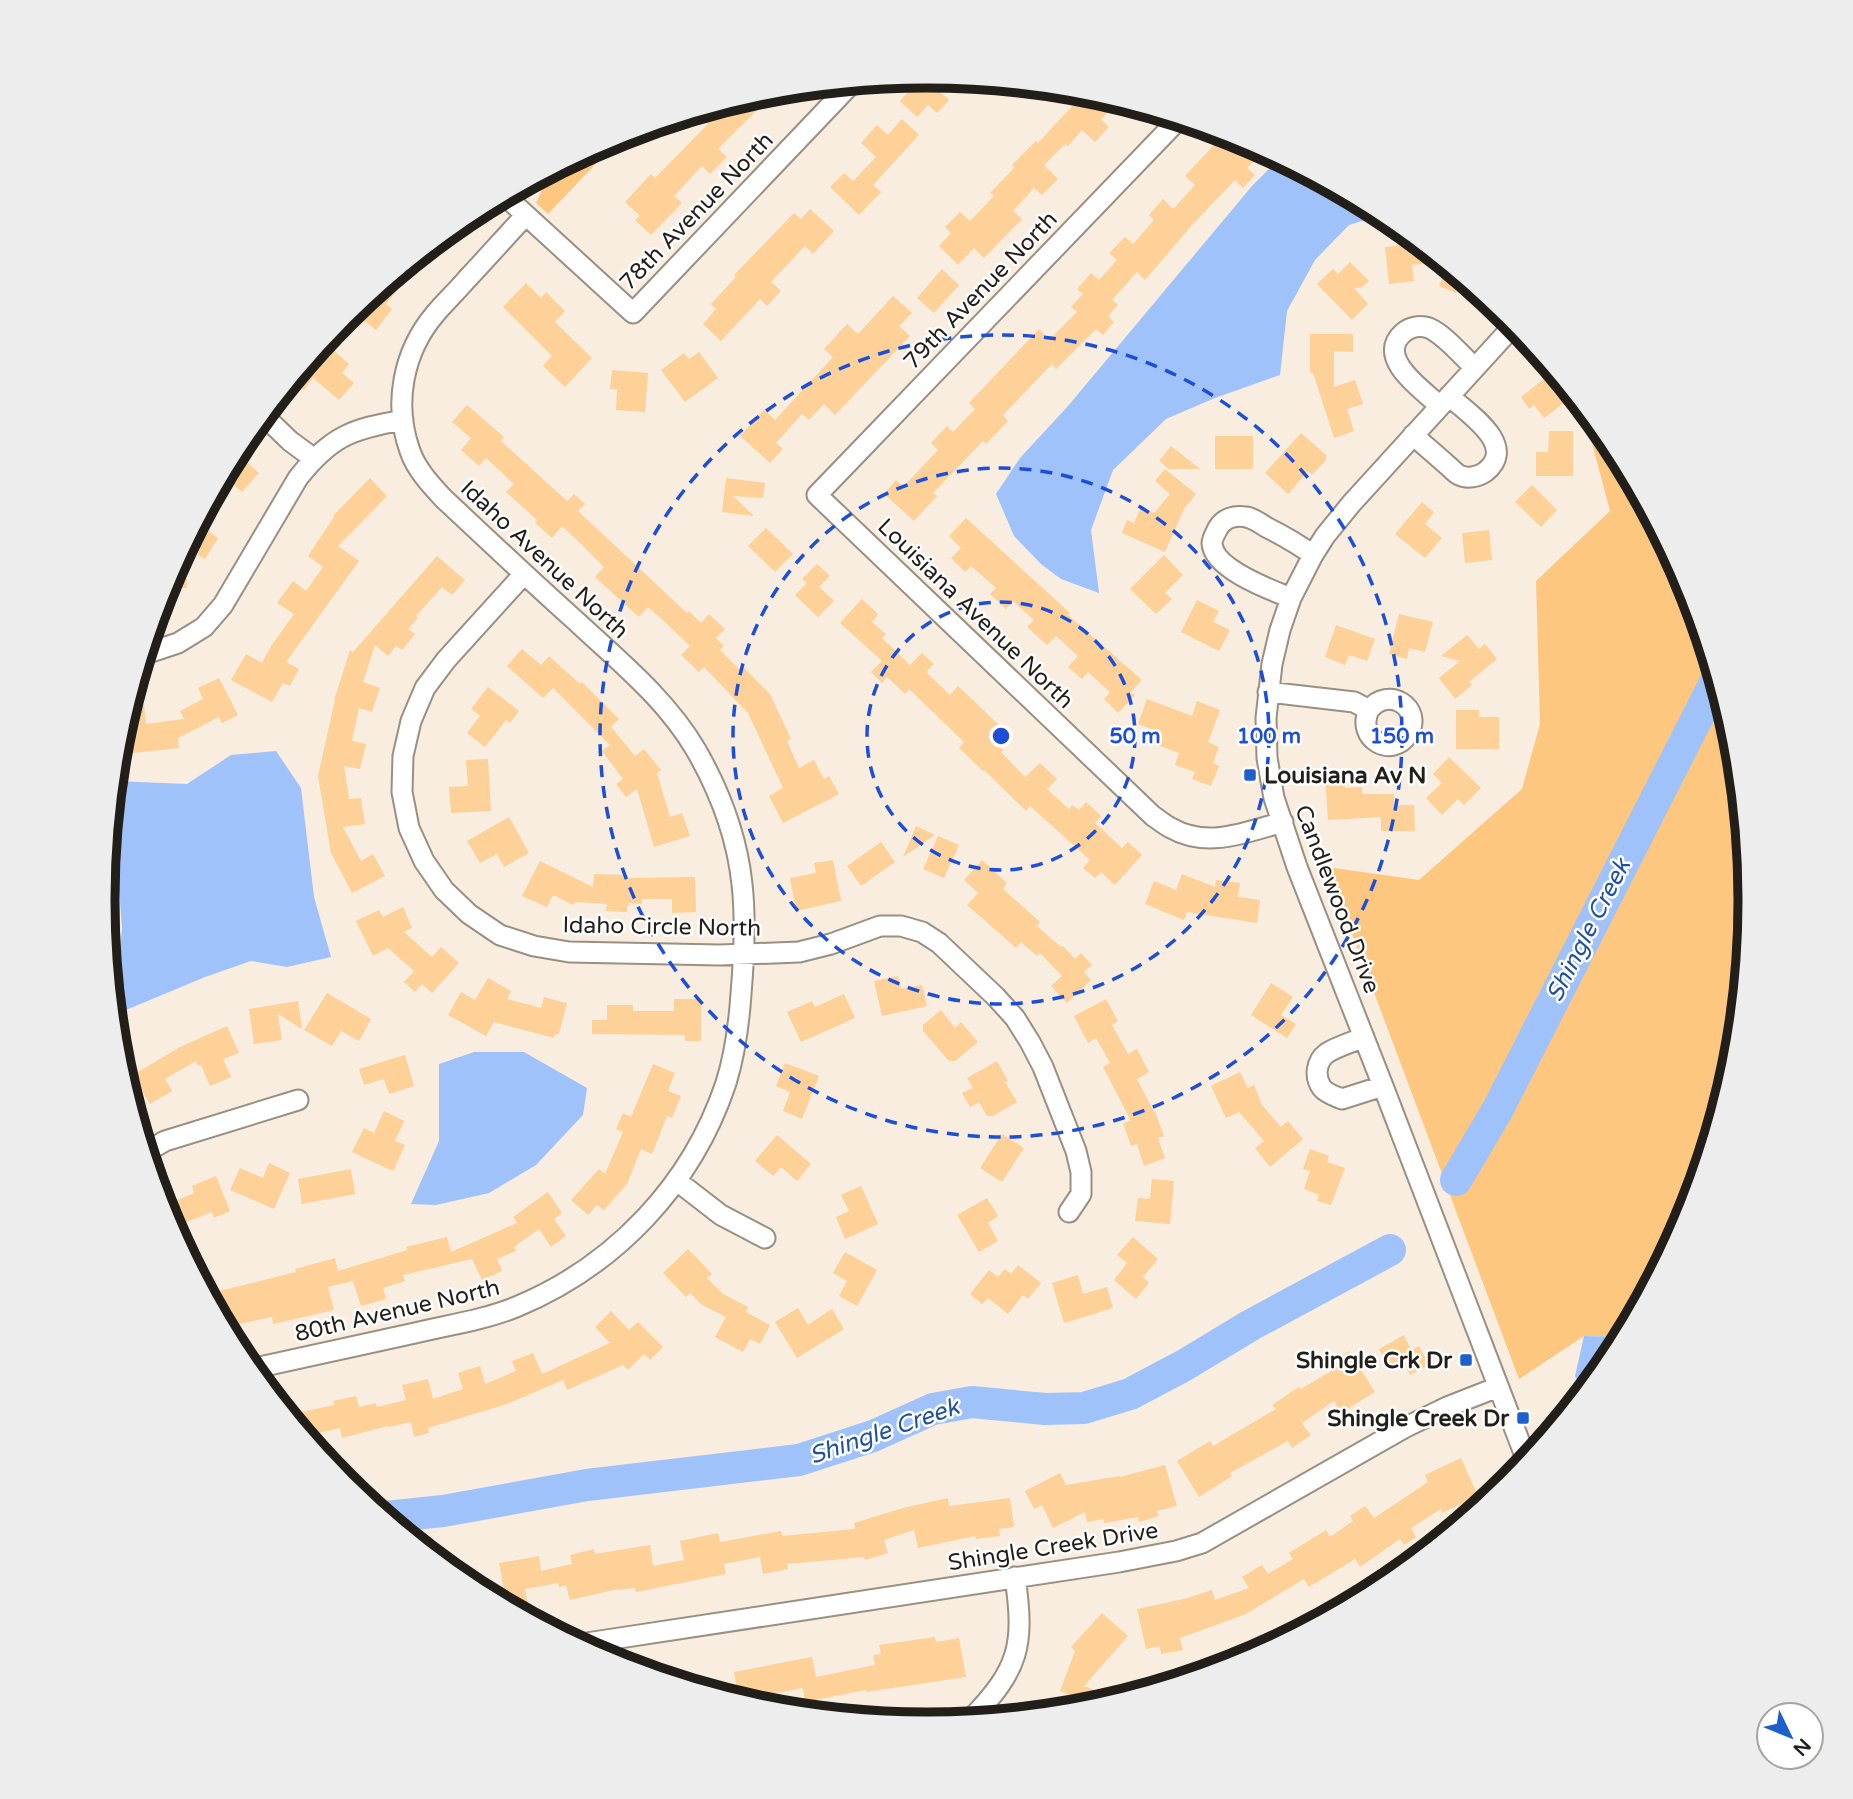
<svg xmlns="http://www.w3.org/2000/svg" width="1853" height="1799" font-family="'Varela Round',sans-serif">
  <rect width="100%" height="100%" fill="#f8eddf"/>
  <path fill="#fdc780" d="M624,134L548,214L536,203L551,170L611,138Z
    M1582,405L1612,442L1688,584L1735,739L1751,900L1735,1061L1688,1215L1623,1337L1584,1336L1519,1379L1327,867L1419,880L1522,789L1540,724L1536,581L1610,511Z"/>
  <path fill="#a0c2fb" d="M1280,158L1388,217H1375L1349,225L1315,260L1287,311L1280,375L1215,398L1166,419L1113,470L1091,530L1099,593L1061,579L1041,564L1014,536L996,494L1020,458L1068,406L1252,186Z
    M276,751L301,788L314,897L331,957L287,967L251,961L205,977L114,1015L122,928L117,862L109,828L114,781L187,784L231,755Z
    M474,1052H524L587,1088L583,1115L536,1165L489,1193L436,1205L411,1204L439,1141V1064Z
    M1584,1336L1623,1337L1612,1358L1583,1393L1575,1376Z"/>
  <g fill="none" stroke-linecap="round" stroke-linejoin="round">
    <path stroke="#a0c2fb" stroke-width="32" d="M1456,1180L1498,1109L1717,679
      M386,1517L443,1511L587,1485L799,1460L873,1436L933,1409L972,1402L1045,1409L1084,1408L1130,1394L1183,1366L1251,1325L1390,1250"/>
  </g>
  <path fill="#fdd197" d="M927,75L953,78L940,92L949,100L937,113L928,105L917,117L900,101L923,76Z
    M1086,91L1119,101L1101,119L1109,127L1095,142L1082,130L1068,146L1065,144L1044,165L1058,179L1042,195L1034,188L1013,211L1022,219L984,258L974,248L958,265L939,246L951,233L945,227L960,212L970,221L994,196L990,193L1014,168L1012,165L1036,141L1038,143Z
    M751,96L761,106L718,149L727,157L710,174L702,166L674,196L682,203L651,235L635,220L640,216L625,202L651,174L655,178L708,124L705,122L723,104Z
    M902,119L919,135L873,185L881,192L859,215L830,187L844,173L853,181L876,157L861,143L877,125L888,135Z
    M1225,133L1245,140L1242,143L1258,157L1247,168L1255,175L1243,188L1235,180L1192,225L1145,280L1137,272L1112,300L1118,305L1108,316L1114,322L1103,335L1096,329L1056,369L1052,364L1003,415L1008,421L986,444L983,441L933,493L937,496L914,521L884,494L896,480L903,487L938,450L931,443L947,426L953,432L975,409L969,403L1039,329L1049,340L1077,312L1071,307L1083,294L1077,289L1091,273L1099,280L1117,260L1109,253L1125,237L1133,244L1154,220L1149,215L1163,199L1173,209L1195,185L1185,176Z
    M810,209L834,231L813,254L805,246L771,282L781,291L767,306L760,299L721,341L703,324L716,309L711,304L736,277L734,275L794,213L801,219Z
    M1419,243L1442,262L1412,265L1414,281L1389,284L1385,247Z
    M1350,262L1369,281L1362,287L1354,288L1368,304L1352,320L1317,284L1333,269L1338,274Z
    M1447,266L1462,278L1456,293L1439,286Z
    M942,269L959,285L934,313L917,298Z
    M389,280L399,288L386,304L392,309L376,330L351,311Z
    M526,283L541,298L546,292L565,311L555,322L592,358L565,387L543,366L552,356L503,307Z
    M893,296L912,313L899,326L910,336L835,415L824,404L809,420L802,414L776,443L783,449L770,463L740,436L764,410L775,420L833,357L824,349L847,324L858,334Z
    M1310,334H1353V352L1334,351V387L1355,380L1363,404L1347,409L1354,431L1334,438L1313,373H1310Z
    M319,347L326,354L331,348L349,364L342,373L354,383L339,400L313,378L304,390L292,380Z
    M699,352L718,378L685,402L661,370L684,353L689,359Z
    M612,370L648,373L645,412L616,410L617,389H610Z
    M1549,375L1568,400L1544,418L1534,405L1529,409L1521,397Z
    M467,405L504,437L501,441L567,501L574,494L585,504L578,511L687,613L689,611L701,623L709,614L725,629L716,638L724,646L720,650L740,670L743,667L770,694L791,739L787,741L799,768L814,760L824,779L829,776L839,794L783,823L769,796L783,788L748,713L704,667L699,672L681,655L690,646L667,624L648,607L639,617L595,577L604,567L586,549L562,526L552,538L535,523L537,520L506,492L514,484L486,458L479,466L461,450L471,438L452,422Z
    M1549,431H1573V476H1536V452H1548Z
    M1301,433L1326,455V460L1312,475L1308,471L1288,494L1265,473Z
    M1215,436H1253V469H1215Z
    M1171,446L1200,469H1169L1159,461Z
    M236,452L259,473L242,492L223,475Z
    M1165,469L1196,494L1184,509L1165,552L1122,533L1127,520L1134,523L1141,507L1154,513L1170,494L1155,481Z
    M370,478L387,496L338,546L359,561L286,662L299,669L290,686L283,683L272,702L231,680L246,654L262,663L271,646L294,614L277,603L293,581L306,591L323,567L308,556L334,517L333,516Z
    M726,478L765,483L763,498L733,496L754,516L722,512Z
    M1532,485L1557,510L1541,527L1515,502Z
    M1422,502L1434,512L1425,524L1442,538L1425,558L1395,534Z
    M966,518L1070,613L1068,615L1142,680L1130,693L1135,695L1118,713L1104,699L1110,692L1088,672L1082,679L1068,667L1078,656L1056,636L1047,645L1027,627L1034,620L1013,601L1006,609L990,594L996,588L971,566L965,572L951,558L961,548L949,536Z
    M197,524L218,538L205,559L186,547L187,588H164Z
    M766,528L793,554L775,572L748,546Z
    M1489,530L1492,560L1465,563L1462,533Z
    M1164,555L1183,575L1165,593L1172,599L1156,614L1130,589Z
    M437,556L465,580L452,595L442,587L416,616L418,618L408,629L415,634L402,650L396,646L388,656L375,645L363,682L380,688L372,712L359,708L352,741L366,744L360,769L344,766L349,799L361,798L365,824L343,827L361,861L373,854L385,876L352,893L331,853L318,776L335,700H334L350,650L353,652Z
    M817,564L830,576L819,587L834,601L818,617L795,595L807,583L802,579Z
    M862,599L878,614L872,622L886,634L882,638L910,665L922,653L934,664L926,672L950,695L958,686L1000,726L989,737L1003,750L1001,752L1025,777L1040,763L1057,779L1047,789L1069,809L1072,805L1079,810L1086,802L1101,816L1095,823L1122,848L1128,842L1142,855L1115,885L1101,872L1095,878L1083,868L1090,860L1030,806L1026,811L984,770L983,771L959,748L964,742L909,689L905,694L887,677L882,683L871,672L882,661L840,623Z
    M1197,600L1219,611L1213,622L1230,630L1219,651L1181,632Z
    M1399,614L1433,622L1425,652L1409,648L1407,659L1389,654Z
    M1336,625L1375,639L1367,661L1349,655L1345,665L1325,657Z
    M1467,635L1479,649L1485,644L1497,659L1469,682L1472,685L1455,699L1439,678L1460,661L1441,656Z
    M522,649L541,665L549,656L580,684L582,682L619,719L611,727L635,756L644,749L661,770L657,773L670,817L682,813L690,836L654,847L637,789L626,797L616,784L623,779L602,751L610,745L553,688L543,698L507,666Z
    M219,678L238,715L222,723L219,717L178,738L179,748L125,754L122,726L128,708L144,705L146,724L184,719L180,711L203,699L198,688Z
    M488,687L519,711L510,723L506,720L485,747L467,733L480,716L471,709Z
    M1147,699L1192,716L1197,701L1220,710L1208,742L1219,747L1213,763L1219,766L1211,786L1192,779L1195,772L1175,765L1179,753L1152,743L1156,731L1138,724Z
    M1456,710H1479V717H1499V749H1456Z
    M1449,757L1481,788L1464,805L1458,799L1442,815L1426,798L1442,783L1433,774Z
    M488,759L491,811L451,813L449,787L468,786L466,760Z
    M1344,779L1345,788L1362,787V794H1394V805H1414L1415,831H1381V817L1328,820L1325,780Z
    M509,817L529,853L504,867L497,854L480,863L467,841Z
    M916,826L935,835L903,857Z
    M938,836L959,845L944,878L923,869Z
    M881,842L895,862L861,886L847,866Z
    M833,860L841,901L796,911L790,878L816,873L814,863Z
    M982,860L1007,883L1003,889L1040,922L1037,926L1061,947L1063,946L1075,959L1081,953L1092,965L1084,972L1091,980L1067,1003L1051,986L1062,976L1040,953L1037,956L1021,942L1016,948L967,905L978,893L964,880Z
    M540,861L593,887L594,874L627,875V878L695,877L696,912L672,913V899H642V904L627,903L630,905H627V912L606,911L607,904L575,902L573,905L553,895L547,907L522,896Z
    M1182,874L1215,887L1216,880L1240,883L1238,897L1260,900L1257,923L1187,912L1184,920L1145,904L1154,881L1176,890Z
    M403,907L412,928L404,932L432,957L441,947L459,963L432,993L422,984L415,992L404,982L414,971L388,948L373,956L356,921L379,910L383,917Z
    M898,976L901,989L922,985L927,1006L882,1016L874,981Z
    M488,978L511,991L507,999L541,1008L544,997L567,1003L559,1034H555L554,1038L494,1022L486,1036L448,1015L461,992L475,1000Z
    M1271,983L1293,997L1281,1015L1296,1024L1287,1038L1251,1015Z
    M327,993L371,1019L359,1041L341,1031L332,1046L304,1030Z
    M844,994L855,1018L801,1042L787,1012L812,1001L815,1007Z
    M674,999H701V1041H685V1035L592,1034V1020H607V1005H633V1011H674Z
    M1106,999L1118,1021L1112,1025L1128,1054L1137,1049L1149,1072L1137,1079L1154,1112H1155L1164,1136L1158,1138L1165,1158L1144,1166L1137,1144L1131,1146L1123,1123L1131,1121L1103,1067L1110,1063L1096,1038L1088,1043L1074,1016Z
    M298,1001L302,1029L278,1014L282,1040L254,1044L249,1009Z
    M941,1010L955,1028L961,1022L978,1042L955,1061H949L923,1031V1025Z
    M227,1026L239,1053L223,1059L231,1077L210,1086L201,1065L198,1066L196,1061L165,1079L172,1091L150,1104L133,1075L180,1047Z
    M405,1055L414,1086L389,1094L384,1079L364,1085L359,1069Z
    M997,1061L1008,1081L1005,1082L1017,1102L993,1116H987L979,1102L970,1107L962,1093L973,1088L967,1078Z
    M785,1063L819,1076L802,1119L783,1111L790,1092L776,1086Z
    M653,1064L675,1073L668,1091L681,1096L672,1118L667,1116L652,1154L641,1149L627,1184L604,1210L597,1205L588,1215L571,1200L599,1169L605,1174L623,1132L616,1129L623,1113L631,1117Z
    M1240,1072L1248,1088L1254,1085L1262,1105L1281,1127L1288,1121L1303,1139L1270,1167L1255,1148L1264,1141L1239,1112L1226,1118L1211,1086Z
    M384,1111L404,1121L395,1141L405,1145L393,1171L352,1152L364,1128L374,1133Z
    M1002,1134L1024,1148L1002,1182L980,1168Z
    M777,1135L811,1164L797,1181L781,1167L773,1176L755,1161Z
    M1310,1149L1329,1156L1327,1162L1345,1168L1331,1205L1317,1201L1319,1195L1304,1189L1310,1171L1303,1169Z
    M269,1163L290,1173L274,1209L230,1190L240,1168L263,1178Z
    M351,1169L355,1194L302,1204L298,1179Z
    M216,1176L230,1211L214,1218L212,1212L181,1224L172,1202L194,1193L192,1186Z
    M1152,1179L1174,1181L1170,1224L1135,1221L1138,1198L1150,1199Z
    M861,1186L878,1224L845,1239L836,1217L849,1211L841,1195Z
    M548,1192L562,1213L554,1219L566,1236L551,1247L539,1229L514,1247L516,1251L497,1259L502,1271L482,1280L472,1259L403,1275L405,1281L383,1288L386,1299L361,1306L353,1281L328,1287L334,1310L273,1324L272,1317L225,1327L207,1294L296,1272L295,1269L335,1258L338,1271L407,1250L406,1247L447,1237L451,1252L517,1223L513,1217Z
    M987,1198L998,1216L988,1223L998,1241L979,1252L957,1215Z
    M1133,1237L1158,1259L1143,1277L1149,1283L1136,1299L1114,1280L1127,1263L1117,1255Z
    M688,1249L712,1274L707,1278L723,1294L748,1307L746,1312L770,1325L760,1344L750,1339L743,1352L715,1337L726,1317L702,1305L690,1293L686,1297L663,1273Z
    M845,1252L877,1270L857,1306L839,1296L847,1281L833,1273Z
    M1018,1265L1041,1283L1028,1299L1023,1295L1008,1314L988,1298L982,1304L970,1294L989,1270L998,1277L1005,1269L1011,1274Z
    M1078,1275L1083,1294L1107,1287L1113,1308L1064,1323L1052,1283Z
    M798,1308L808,1325L832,1309L844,1329L797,1358L775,1322Z
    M611,1311L629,1330L638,1322L663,1347L650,1360L644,1354L628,1370L623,1365L567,1390L563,1380L507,1404L428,1428L429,1433L414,1437L411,1422L389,1427L388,1426L342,1438L340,1428L306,1436L288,1415L334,1405L333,1401L356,1396L359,1407L376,1403L377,1407L406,1400L402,1385L428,1379L433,1399L463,1389L458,1373L480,1366L485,1384L516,1371L512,1361L533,1353L542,1374L610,1343L595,1327Z
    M1404,1335L1411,1350L1419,1346L1429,1365L1410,1375L1403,1362L1389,1369L1379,1349Z
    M1349,1351L1375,1392L1341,1413L1334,1401L1302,1423L1311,1435L1292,1448L1288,1441L1230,1473L1232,1476L1199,1497L1177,1461L1210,1441L1213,1446L1276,1409L1272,1405L1299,1387L1301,1389L1331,1371L1327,1365Z
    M1461,1458L1478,1496L1442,1513L1441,1509L1411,1528L1416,1537L1404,1545L1400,1539L1360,1567L1355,1559L1309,1587L1304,1579L1246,1614L1180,1638L1183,1650L1161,1654L1160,1646L1146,1649L1137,1609L1184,1599L1212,1590L1215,1600L1249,1588L1242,1577L1262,1565L1268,1574L1293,1559L1289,1553L1326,1530L1330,1537L1353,1521L1350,1516L1365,1506L1374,1518L1428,1482L1425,1475Z
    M1165,1465L1177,1506L1157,1511L1159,1516L1139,1522L1138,1517L1104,1523V1519L1087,1522L1085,1512L1053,1528L1042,1505L1034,1509L1025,1491L1060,1473L1066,1485L1120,1476V1477Z
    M948,1498L949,1506L1010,1498L1014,1527L999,1529L1000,1536L976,1539L975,1536L918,1548L914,1530L884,1540L888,1553L865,1560L864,1557L787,1564L788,1569L763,1574L760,1557L724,1564L726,1574L636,1592L635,1588L618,1590V1589L570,1600L566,1585L559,1587L558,1583L525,1589L529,1610L519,1612L507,1605L499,1563L539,1556L541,1571L572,1564L570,1555L594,1549L595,1554L650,1545L653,1566L684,1560L680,1541L718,1533L720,1542L781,1531L782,1536L855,1529L854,1523L903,1508Z
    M1102,1613L1128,1636L1084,1686L1118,1699L1079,1709L1068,1704L1071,1695L1060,1691L1075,1651L1071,1647Z
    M935,1637L936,1642L959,1638L966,1677L866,1692V1690L805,1702L803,1688L739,1700L734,1672L812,1657L816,1677L875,1665L873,1655L881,1654L879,1645Z"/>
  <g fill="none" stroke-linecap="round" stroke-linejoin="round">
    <defs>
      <path id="minor" d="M1179,119L817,495L1153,816C1159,820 1165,825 1171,828C1208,849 1246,832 1283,822
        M504,195L633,313L852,83
        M1515,324L1351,504L1325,536L1313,555L1291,598L1280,630L1272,664L1266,718L1267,758L1274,798L1297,867L1383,1086L1527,1461
        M1440,406C1423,390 1375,358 1403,333C1410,327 1420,325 1429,328C1445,335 1462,356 1475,368
        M263,415L290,441L313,458
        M1413,435C1424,445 1435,454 1446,464C1450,467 1455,473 1459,475C1467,479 1478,477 1485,472C1519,446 1468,413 1449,396
        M524,574L446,660L425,688L411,721L403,756L402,792L409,828L424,861L444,890L469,914L500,935L534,946L569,952L720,955L799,952L831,944L880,926H901L922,932L939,943L996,997L1015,1018L1030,1042L1043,1067L1076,1151L1081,1172V1194L1069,1212
        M1291,598C1271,590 1213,569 1212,543C1212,539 1216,532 1218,528C1224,518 1235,515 1246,517C1253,518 1260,523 1266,527C1282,535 1298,544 1313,555
        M144,652H151L178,643L204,627L223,605L298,478C331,436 352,429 403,420
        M1268,692L1354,702L1369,710C1355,738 1392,760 1408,734C1424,708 1388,685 1369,710
        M1364,1037C1353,1042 1338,1046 1327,1053C1316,1061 1314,1077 1322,1088C1327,1094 1335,1096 1342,1099L1383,1086
        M146,1152L165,1141L298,1100
        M677,1181L721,1215L765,1238
        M251,1369C306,1357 361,1345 415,1333C448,1325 484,1320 516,1307C615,1266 692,1185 726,1083C735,1054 739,1023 741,994C744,958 746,919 742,884C737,837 719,790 696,750C666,699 620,662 577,622C532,582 488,540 444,499C431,485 416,469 410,451C393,404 403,352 435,314C445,302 457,291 467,279C487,258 506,236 526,215
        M580,1644L1119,1562L1176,1551L1202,1543L1404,1428L1447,1407L1498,1387
        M971,1719C1019,1669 1025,1646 1015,1577"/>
    </defs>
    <use href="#minor" stroke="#998f82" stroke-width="23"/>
    <use href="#minor" stroke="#fff" stroke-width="19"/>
  </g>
  <g fill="none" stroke="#1d4ed8" stroke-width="3.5" stroke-dasharray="12 9">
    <circle cx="1001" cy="736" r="134"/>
    <circle cx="1001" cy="736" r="268"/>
    <circle cx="1001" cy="736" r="401"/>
  </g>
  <g fill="#1d60cb" stroke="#fff" stroke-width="2.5">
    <rect x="1243" y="768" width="14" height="14" rx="3.5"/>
    <rect x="1459" y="1353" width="14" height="14" rx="3.5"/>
    <rect x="1516" y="1411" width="14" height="14" rx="3.5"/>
  </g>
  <g text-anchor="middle" stroke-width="5" stroke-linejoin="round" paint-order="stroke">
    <g font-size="23" fill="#221e19" stroke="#fff">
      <text transform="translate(696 211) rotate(-46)" y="8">78th Avenue North</text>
      <text transform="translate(980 290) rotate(-46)" y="8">79th Avenue North</text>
      <text transform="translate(545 559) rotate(43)" y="8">Idaho Avenue North</text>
      <text transform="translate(976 613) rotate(44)" y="8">Louisiana Avenue North</text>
      <text transform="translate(1338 899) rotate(69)" y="8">Candlewood Drive</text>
      <text transform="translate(662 926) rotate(1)" y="8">Idaho Circle North</text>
      <text transform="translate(397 1310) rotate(-13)" y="8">80th Avenue North</text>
      <text transform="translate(1053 1546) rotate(-9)" y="8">Shingle Creek Drive</text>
    </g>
    <g font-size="23" font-weight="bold" fill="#221e19" stroke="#fff" text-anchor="end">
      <text x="1264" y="783" text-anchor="start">Louisiana Av N</text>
      <text x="1452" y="1368">Shingle Crk Dr</text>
      <text x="1509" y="1426">Shingle Creek Dr</text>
    </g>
    <g font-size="24" font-style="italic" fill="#2051a1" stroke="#fff">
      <text transform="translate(1588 930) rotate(-63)" y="8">Shingle Creek</text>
      <text transform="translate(884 1431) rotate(-19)" y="8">Shingle Creek</text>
    </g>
  </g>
  <path d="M0 0H1853V1799H0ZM926 88H927A811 811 0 0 1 1738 899V901A811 811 0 0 1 927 1712H926A811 811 0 0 1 115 901V899A811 811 0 0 1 926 88Z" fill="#ededed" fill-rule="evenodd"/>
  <path fill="none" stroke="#221e19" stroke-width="9" d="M926 88H927A811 811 0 0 1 1738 899V901A811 811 0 0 1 927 1712H926A811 811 0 0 1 115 901V899A811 811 0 0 1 926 88Z"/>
  <circle cx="1001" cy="736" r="10" fill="#1d4ed8" stroke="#fff" stroke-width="3.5"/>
  <g font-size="21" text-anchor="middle" font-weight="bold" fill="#1d4ed8" stroke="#fff" stroke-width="5" stroke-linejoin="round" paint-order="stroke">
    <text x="1135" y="743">50 m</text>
    <text x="1269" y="743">100 m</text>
    <text x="1402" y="743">150 m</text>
  </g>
  <g transform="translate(1790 1736) rotate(133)"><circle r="33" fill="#ffffff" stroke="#a7a5a3" stroke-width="2"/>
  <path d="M0-5L12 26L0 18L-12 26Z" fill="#1d60cb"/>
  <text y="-10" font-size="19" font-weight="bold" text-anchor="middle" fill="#221e19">N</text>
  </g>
</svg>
